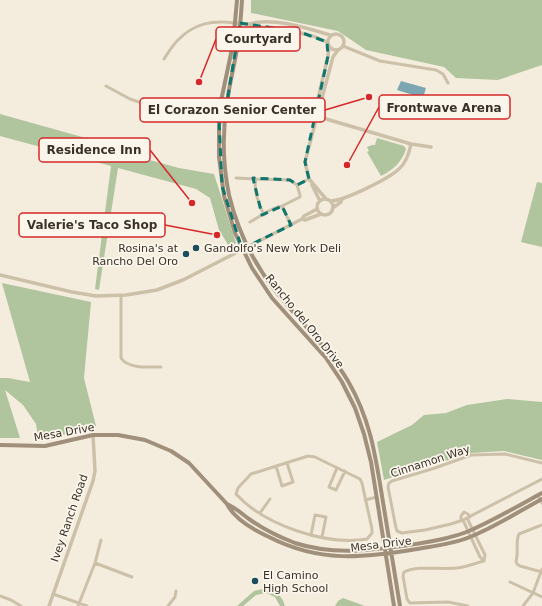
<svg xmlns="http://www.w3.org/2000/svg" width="542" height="606" font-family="'DejaVu Sans',sans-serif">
  <rect width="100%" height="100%" fill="#f4edde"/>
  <path fill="#b0c49d" d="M251,0H542V65L498,80L456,78L444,67L366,50L338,31L251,13Z
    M0,114L125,149L135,156L179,168L214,174L236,243L230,248L219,230L210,198L196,189L118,168L99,290L95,289L111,166L0,136Z
    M377,138L404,146L406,149C402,162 393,170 381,176L367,152L369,151L367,147L372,145H375Z
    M537,182L542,183V247L521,242Z
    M2,283L91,302L84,378L96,426L51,438L38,437L36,424L23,405L5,390L20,438H0V378H8L30,382Z
    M507,399L542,402V460L504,451L471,453L384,480L377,442L412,425L424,415L446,413L467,405Z
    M263,589C274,589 282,595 285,606H280L275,597L266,593L256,595L243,606H237L254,591Z
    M343,598L365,606H335L338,601Z"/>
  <path fill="#7ca6b2" d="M401,81L426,88L423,98L397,90Z"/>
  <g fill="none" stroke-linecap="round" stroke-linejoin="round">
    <path stroke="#cdc0a9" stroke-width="3" d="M343,46L380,61L436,70L443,74L448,83
      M164,59C168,53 172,46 177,41C194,23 212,20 235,23
      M106,86L130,99L139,102L196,115L224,120
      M236,178L256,179
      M264,215C259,204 253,190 256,179L290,180L297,185L309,179
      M250,222C260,217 271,207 282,206
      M291,225L282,206L300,197V195L297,185
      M121,296V358C128,369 149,367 161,367
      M308,456L315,457L360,479L362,483L372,529V533L367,539C326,546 264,525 236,494L238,488L251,474Z
      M542,463L505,454L471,455L435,468L392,481L389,483L388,487L396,528L397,531L402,533L425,530L451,524L463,520L542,479
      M276,466L282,486L293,482L287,463
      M337,468L329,487L336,490L345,471
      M538,495L542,503
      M365,500L377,497
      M260,513L270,499
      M467,518L485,555L484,561
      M463,520L480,557L484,561
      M461,521V516L464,512L468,514L470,517
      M542,525L519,534C515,542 519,552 516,561L517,564L520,566L542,572
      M311,535L315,515L326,517L322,537
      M95,563L132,577
      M510,582L542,597
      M53,594L87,606
      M0,596L11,600L21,606
      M78,606L95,563L101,540
      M168,606L175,597L176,591
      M468,606L448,602L410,603L407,599L403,576L404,572C419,565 441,570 457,568C467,567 475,563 484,561
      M523,606L533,593L542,569"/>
    <path stroke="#cdc0a9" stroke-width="3.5" d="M235,23L248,24L256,27L283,29L313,36L327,42
      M249,24C274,17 306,28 330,35
      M328 42a8 8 0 1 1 16 0a8 8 0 1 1-16 0Z
      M317,111L319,109L333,57L338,50
      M316,116L411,144L431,147
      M312,185L320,201
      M317 207a8 8 0 1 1 16 0a8 8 0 1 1-16 0Z
      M326,199L309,179L305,162L315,124L317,111L316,107L328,56L329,46
      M331,201C346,200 388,179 399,169C406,163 409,154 411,144
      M334,207L341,202L342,199
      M302,219L304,216L317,209
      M0,275L72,292L96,296L126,295L157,290L183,280L302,219L305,220L321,214
      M49,606L93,481L95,471L93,435"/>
    <path stroke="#a08f7a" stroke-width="4" d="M237,0L233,44L221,101L219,127V157L224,196L235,233L252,268L272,298L326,358L342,382L355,408L364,434L371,462L394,606
      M242,0C241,16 240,33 237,49C234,67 229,85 227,104C222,134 223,165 229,195C237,228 253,262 274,289C298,320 328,347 348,381C370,419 375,453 382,496C388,533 394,569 400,606
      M0,445L45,446L93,435H118L145,440L171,451L189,463L227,504C234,519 254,530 269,537C320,563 362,558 417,549C434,546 453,544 470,537C495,527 518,512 542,499
      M227,504C235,507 242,514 249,519C263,529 279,537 295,543C335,556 375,550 416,544C434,541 452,538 469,531C494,520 518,506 542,493"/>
  </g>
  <path fill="none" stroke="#0f766e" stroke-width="3" stroke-dasharray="8 5" stroke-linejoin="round" d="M240,23L300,32L327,42L328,56L305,162L309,179L297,185L290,180L253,178L262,215L282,206L291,225L242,249L222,186L219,119L224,120Z"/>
  <g fill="#1d4e5d" stroke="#fbf6eb" stroke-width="1.5">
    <circle cx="196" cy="248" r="4"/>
    <circle cx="186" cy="254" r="4"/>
    <circle cx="255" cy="581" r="4"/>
  </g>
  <g text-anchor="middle" stroke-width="3.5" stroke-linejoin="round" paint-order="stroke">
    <g font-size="11" fill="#3a3129" stroke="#fbf6eb" text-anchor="start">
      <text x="178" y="252" text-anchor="end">Rosina's at<tspan x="178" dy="13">Rancho Del Oro</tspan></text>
      <text x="204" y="252">Gandolfo's New York Deli</text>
      <text x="263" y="579">El Camino<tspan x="263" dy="13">High School</tspan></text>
    </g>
    <g font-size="11" fill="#3a3129" stroke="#fbf6eb">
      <text transform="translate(305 321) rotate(51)" y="4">Rancho del Oro Drive</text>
      <text transform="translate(64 432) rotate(-10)" y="4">Mesa Drive</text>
      <text transform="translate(430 461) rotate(-18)" y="4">Cinnamon Way</text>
      <text transform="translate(69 518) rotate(-71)" y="4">Ivey Ranch Road</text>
      <text transform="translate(381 544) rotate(-7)" y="4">Mesa Drive</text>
    </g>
  </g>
  <path fill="none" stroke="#d62828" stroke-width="1.5" d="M199 82L216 39M347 165L379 107M369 97L325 110M192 203L150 150M217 235L165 225"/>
  <g fill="#d62828" stroke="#fbf6eb" stroke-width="1.5">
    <circle cx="199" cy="82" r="4"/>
    <circle cx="347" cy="165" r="4"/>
    <circle cx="369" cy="97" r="4"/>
    <circle cx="192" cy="203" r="4"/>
    <circle cx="217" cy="235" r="4"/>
  </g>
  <g fill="#fbf6eb" stroke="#d62828" stroke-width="1.5">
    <rect x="216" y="27" width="84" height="24" rx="4"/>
    <rect x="379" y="95" width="131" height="24" rx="4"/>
    <rect x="140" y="98" width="185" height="24" rx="4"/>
    <rect x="39" y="138" width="111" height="24" rx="4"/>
    <rect x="19" y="213" width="146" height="24" rx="4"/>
  </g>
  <g font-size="12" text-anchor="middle" font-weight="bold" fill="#3a3129">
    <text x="258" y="43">Courtyard</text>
    <text x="444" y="112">Frontwave Arena</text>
    <text x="232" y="114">El Corazon Senior Center</text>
    <text x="94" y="154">Residence Inn</text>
    <text x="92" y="229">Valerie's Taco Shop</text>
  </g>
</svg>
